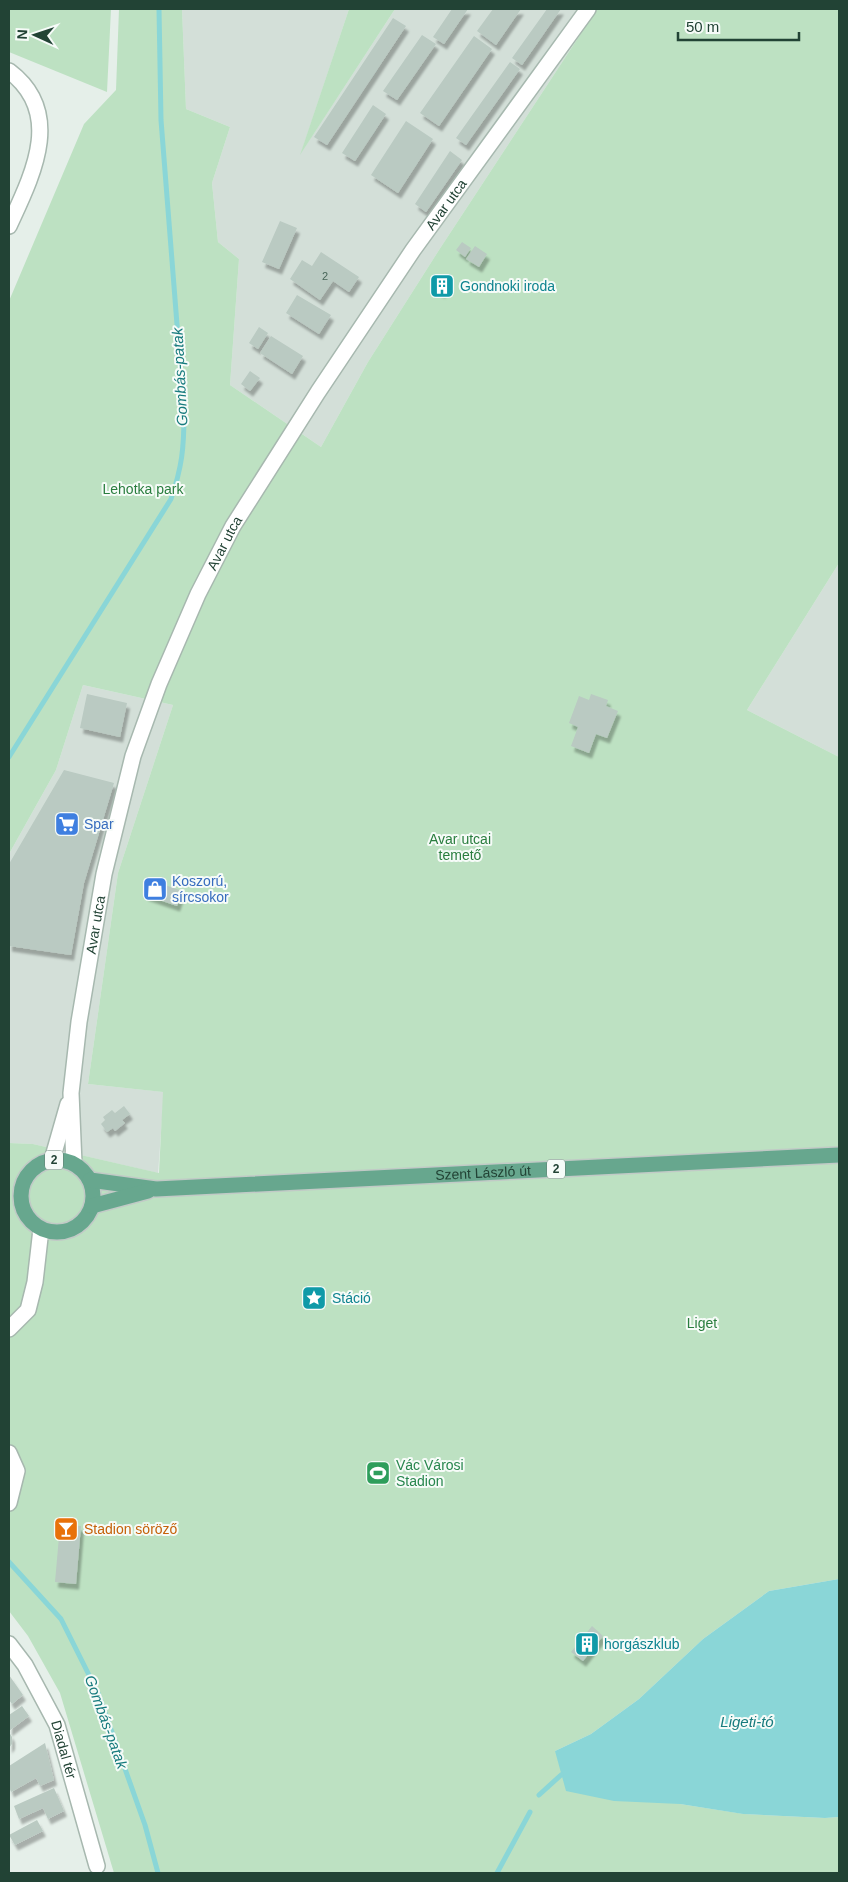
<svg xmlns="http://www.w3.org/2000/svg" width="848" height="1882" font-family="Helvetica,sans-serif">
  <defs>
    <filter id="shadow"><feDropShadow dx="3" dy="5.5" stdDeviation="1" flood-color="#0004"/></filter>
  </defs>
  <rect width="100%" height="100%" fill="#e5efe9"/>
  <path fill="#d3dfd8" d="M182,9H349L301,153L395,9H597L439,250L368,362L321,447L230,385L239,259L218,242L212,183L230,127L186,109Z
    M839,563V757L747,710Z
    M83,685L173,705L118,873L88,1084L164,1092L158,1173L33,1144L9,1143V854L56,770Z"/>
  <path fill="#bde1c2" d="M9,9H111L107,92L9,52Z
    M119,9H182L186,109L230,127L212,183L218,242L239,259L230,385L321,447L368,362L439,250L597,9H839V563L747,710L839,757V1579L769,1591L703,1639L639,1699L591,1734L555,1751L680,1804L744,1814L825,1818L839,1817V1873H114L60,1693L28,1636L9,1611V1143L33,1144L159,1173L163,1092L88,1084L118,873L173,705L83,685L56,770L9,854V301L84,124L116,90Z
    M349,9H395L300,155Z"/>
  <path fill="#8ad6d7" d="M839,1579V1817L825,1818L743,1814L680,1804L614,1801L566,1791L555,1751L591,1734L639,1699L703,1639L769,1591Z"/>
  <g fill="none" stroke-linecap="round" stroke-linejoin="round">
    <path stroke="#8ad6d7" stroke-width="5" d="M9,757L171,499C182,467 184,448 184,414L161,120L159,9
      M9,1562L61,1619L98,1693L145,1825L158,1873
      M539,1795L561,1775
      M497,1873L530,1812"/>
  </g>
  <path fill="#bacac2" filter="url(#shadow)" d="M452,9H468L444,44L433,37Z
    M493,9H521L496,45L477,31Z
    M547,9H561L522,65L512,58Z
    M393,18L406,26L327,145L314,137Z
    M422,35L436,44L397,100L383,91Z
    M474,36L492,49L439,126L420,113Z
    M510,62L520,69L466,145L456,138Z
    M373,105L386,114L355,161L342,153Z
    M406,121L433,139L398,193L371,175Z
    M450,151L462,160L426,212L415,204Z
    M280,221L297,228L279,269L262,262Z
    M462,242L471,248L465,257L456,250Z
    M475,246L487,254L479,267L466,259Z
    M321,252L359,277L349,292L333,281L320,300L290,279L302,260L312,266Z
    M443,279L448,283L442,293L436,289Z
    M297,295L331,315L319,334L286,313Z
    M259,327L268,333L258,349L249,343Z
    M271,336L303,356L292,374L260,353Z
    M250,371L260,378L250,391L241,384Z
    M87,694L127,703L120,737L80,728Z
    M591,694L608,700L606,706L618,711L607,738L596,734L589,753L571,746L578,727L569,723L579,696L589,700Z
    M64,770L114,783L84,883L71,955L9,946V864Z
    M151,880L182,891L177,906L145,895Z
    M124,1106L130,1114L122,1120L125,1123L115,1131L113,1128L107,1132L101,1124L105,1120L103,1117L112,1110L115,1113Z
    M60,1525L81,1526L76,1584L55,1582Z
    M592,1626L603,1636L583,1661L571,1652Z
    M9,1675L23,1695L12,1704L9,1700Z
    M22,1706L29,1716L9,1731V1715Z
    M9,1732L12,1737V1744L9,1748Z
    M45,1743L54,1780L40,1786L36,1778L11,1792L9,1787V1766Z
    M54,1788L64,1811L48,1819L43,1808L19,1819L14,1806Z
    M37,1820L43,1831L15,1845L9,1835Z"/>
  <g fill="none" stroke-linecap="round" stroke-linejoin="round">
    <defs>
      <g id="minor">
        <path d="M9,71C65,113 32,176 9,226"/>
        <path d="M52,1160L68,1104"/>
        <path id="s1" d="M74,1164L71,1093L79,1022L104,874L133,756L159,684L198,594L233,526L318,392L413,250L588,9"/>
        <path d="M9,1329L28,1310L35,1282L41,1229"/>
        <path d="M9,1453L17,1471L9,1503"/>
        <path id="s2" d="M9,1644L25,1665L57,1725L97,1866"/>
      </g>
      <g id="major">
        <circle cx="57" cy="1196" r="36"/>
        <path id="s3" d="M90,1180L156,1189L839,1155"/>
        <path d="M92,1206L148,1191"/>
      </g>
    </defs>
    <use href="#minor" stroke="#a7b8af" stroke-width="18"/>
    <use href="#major" stroke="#c1cac6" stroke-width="18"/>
    <use href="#minor" stroke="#fff" stroke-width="15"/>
    <use href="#major" stroke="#67a78e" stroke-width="15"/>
  </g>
  <defs>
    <symbol id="building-square" viewBox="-11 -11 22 22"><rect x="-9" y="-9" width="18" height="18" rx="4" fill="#0f9aa8" stroke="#f6fbf8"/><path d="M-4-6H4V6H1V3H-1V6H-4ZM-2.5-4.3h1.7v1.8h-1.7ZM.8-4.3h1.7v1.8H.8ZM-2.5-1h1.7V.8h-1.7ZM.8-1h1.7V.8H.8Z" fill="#fff"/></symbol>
    <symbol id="supermarket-square" viewBox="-11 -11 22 22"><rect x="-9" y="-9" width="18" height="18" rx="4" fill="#3f7fe0" stroke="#f6fbf8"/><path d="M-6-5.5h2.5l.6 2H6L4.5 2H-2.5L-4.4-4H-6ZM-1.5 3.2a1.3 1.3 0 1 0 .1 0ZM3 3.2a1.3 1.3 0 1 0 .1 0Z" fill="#fff"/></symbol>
    <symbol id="shop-square" viewBox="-11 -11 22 22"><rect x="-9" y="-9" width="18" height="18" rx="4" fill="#3f7fe0" stroke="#f6fbf8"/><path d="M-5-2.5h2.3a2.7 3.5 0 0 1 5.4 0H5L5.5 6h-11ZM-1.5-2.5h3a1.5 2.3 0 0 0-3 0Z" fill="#fff"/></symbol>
    <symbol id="sight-square" viewBox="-11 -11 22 22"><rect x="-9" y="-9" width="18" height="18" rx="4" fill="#0f9aa8" stroke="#f6fbf8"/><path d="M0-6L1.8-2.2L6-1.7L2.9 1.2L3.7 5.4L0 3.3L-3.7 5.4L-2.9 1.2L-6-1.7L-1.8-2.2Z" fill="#fff"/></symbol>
    <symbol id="stadium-square" viewBox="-11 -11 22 22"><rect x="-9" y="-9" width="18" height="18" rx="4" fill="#2e9e5b" stroke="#f6fbf8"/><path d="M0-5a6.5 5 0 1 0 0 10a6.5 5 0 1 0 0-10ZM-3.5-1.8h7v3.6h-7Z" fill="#fff"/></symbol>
    <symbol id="bar-square" viewBox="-11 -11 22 22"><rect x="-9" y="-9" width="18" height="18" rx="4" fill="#e8710a" stroke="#f6fbf8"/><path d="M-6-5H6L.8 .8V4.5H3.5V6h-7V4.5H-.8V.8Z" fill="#fff"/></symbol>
  </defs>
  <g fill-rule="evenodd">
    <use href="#building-square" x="428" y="272" width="28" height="28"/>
    <use href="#supermarket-square" x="53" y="810" width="28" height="28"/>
    <use href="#shop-square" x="141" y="875" width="28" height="28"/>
    <use href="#sight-square" x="300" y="1284" width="28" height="28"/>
    <use href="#stadium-square" x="364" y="1459" width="28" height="28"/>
    <use href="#bar-square" x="52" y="1515" width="28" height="28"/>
    <use href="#building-square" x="573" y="1630" width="28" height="28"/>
  </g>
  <g text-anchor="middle" stroke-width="4" stroke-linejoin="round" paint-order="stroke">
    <g font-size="11" fill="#486558">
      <text x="325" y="280">2</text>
    </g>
    <g fill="#f6fbf8" stroke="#627a70" stroke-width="1">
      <rect x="45" y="1150.5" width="18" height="19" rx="4"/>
      <rect x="547" y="1159.5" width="18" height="19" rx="4"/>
    </g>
    <g font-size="12" font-weight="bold" fill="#224335">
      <text x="54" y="1164">2</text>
      <text x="556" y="1173">2</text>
    </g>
    <g font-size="14" fill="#224335" stroke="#f6fbf8">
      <text dy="5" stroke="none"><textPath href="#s1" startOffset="1051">Avar utca</textPath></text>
      <text dy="5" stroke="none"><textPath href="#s1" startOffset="646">Avar utca</textPath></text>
      <text dy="5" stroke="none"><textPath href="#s1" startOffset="241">Avar utca</textPath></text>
      <text dy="5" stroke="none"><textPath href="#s3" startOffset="394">Szent László út</textPath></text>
      <text dy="5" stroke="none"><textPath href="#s2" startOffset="120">Diadal tér</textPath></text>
    </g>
    <g font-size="14" fill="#0d838f" stroke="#f6fbf8" text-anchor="start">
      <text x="460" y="291">Gondnoki iroda</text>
      <text x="332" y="1303">Stáció</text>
      <text x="604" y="1649">horgászklub</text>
    </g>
    <g font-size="14" fill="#297d3e" stroke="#f6fbf8">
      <text x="143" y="494">Lehotka park</text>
      <text x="460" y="844">Avar utcai<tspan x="460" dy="16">temető</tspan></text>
      <text x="702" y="1328">Liget</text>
    </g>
    <g font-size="14" fill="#366cbe" stroke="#f6fbf8" text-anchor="start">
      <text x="84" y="829">Spar</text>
      <text x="172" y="886">Koszorú,<tspan x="172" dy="16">sírcsokor</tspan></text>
    </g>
    <g font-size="14" fill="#27864d" stroke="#f6fbf8" text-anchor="start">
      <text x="396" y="1470">Vác Városi<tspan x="396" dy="16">Stadion</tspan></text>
    </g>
    <g font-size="14" fill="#c56008" stroke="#f6fbf8" text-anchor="start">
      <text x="84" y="1534">Stadion söröző</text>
    </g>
    <g font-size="15" font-style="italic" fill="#177b7e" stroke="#f6fbf8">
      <text transform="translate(180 377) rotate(-93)" y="5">Gombás-patak</text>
      <text transform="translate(106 1722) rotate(70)" y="5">Gombás-patak</text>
      <text x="747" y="1727">Ligeti-tó</text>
    </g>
  </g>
  <rect width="848" height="1882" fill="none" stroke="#224335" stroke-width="20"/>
  <g transform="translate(35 35) rotate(273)" stroke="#f6fbf8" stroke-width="4" paint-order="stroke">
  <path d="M0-4L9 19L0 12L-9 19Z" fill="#224335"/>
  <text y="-8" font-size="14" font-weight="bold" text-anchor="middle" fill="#224335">N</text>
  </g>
  <path d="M678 32v8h121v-8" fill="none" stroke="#224335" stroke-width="2.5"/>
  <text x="686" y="32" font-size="15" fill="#224335" stroke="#f6fbf8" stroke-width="4" paint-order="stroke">50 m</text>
</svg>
